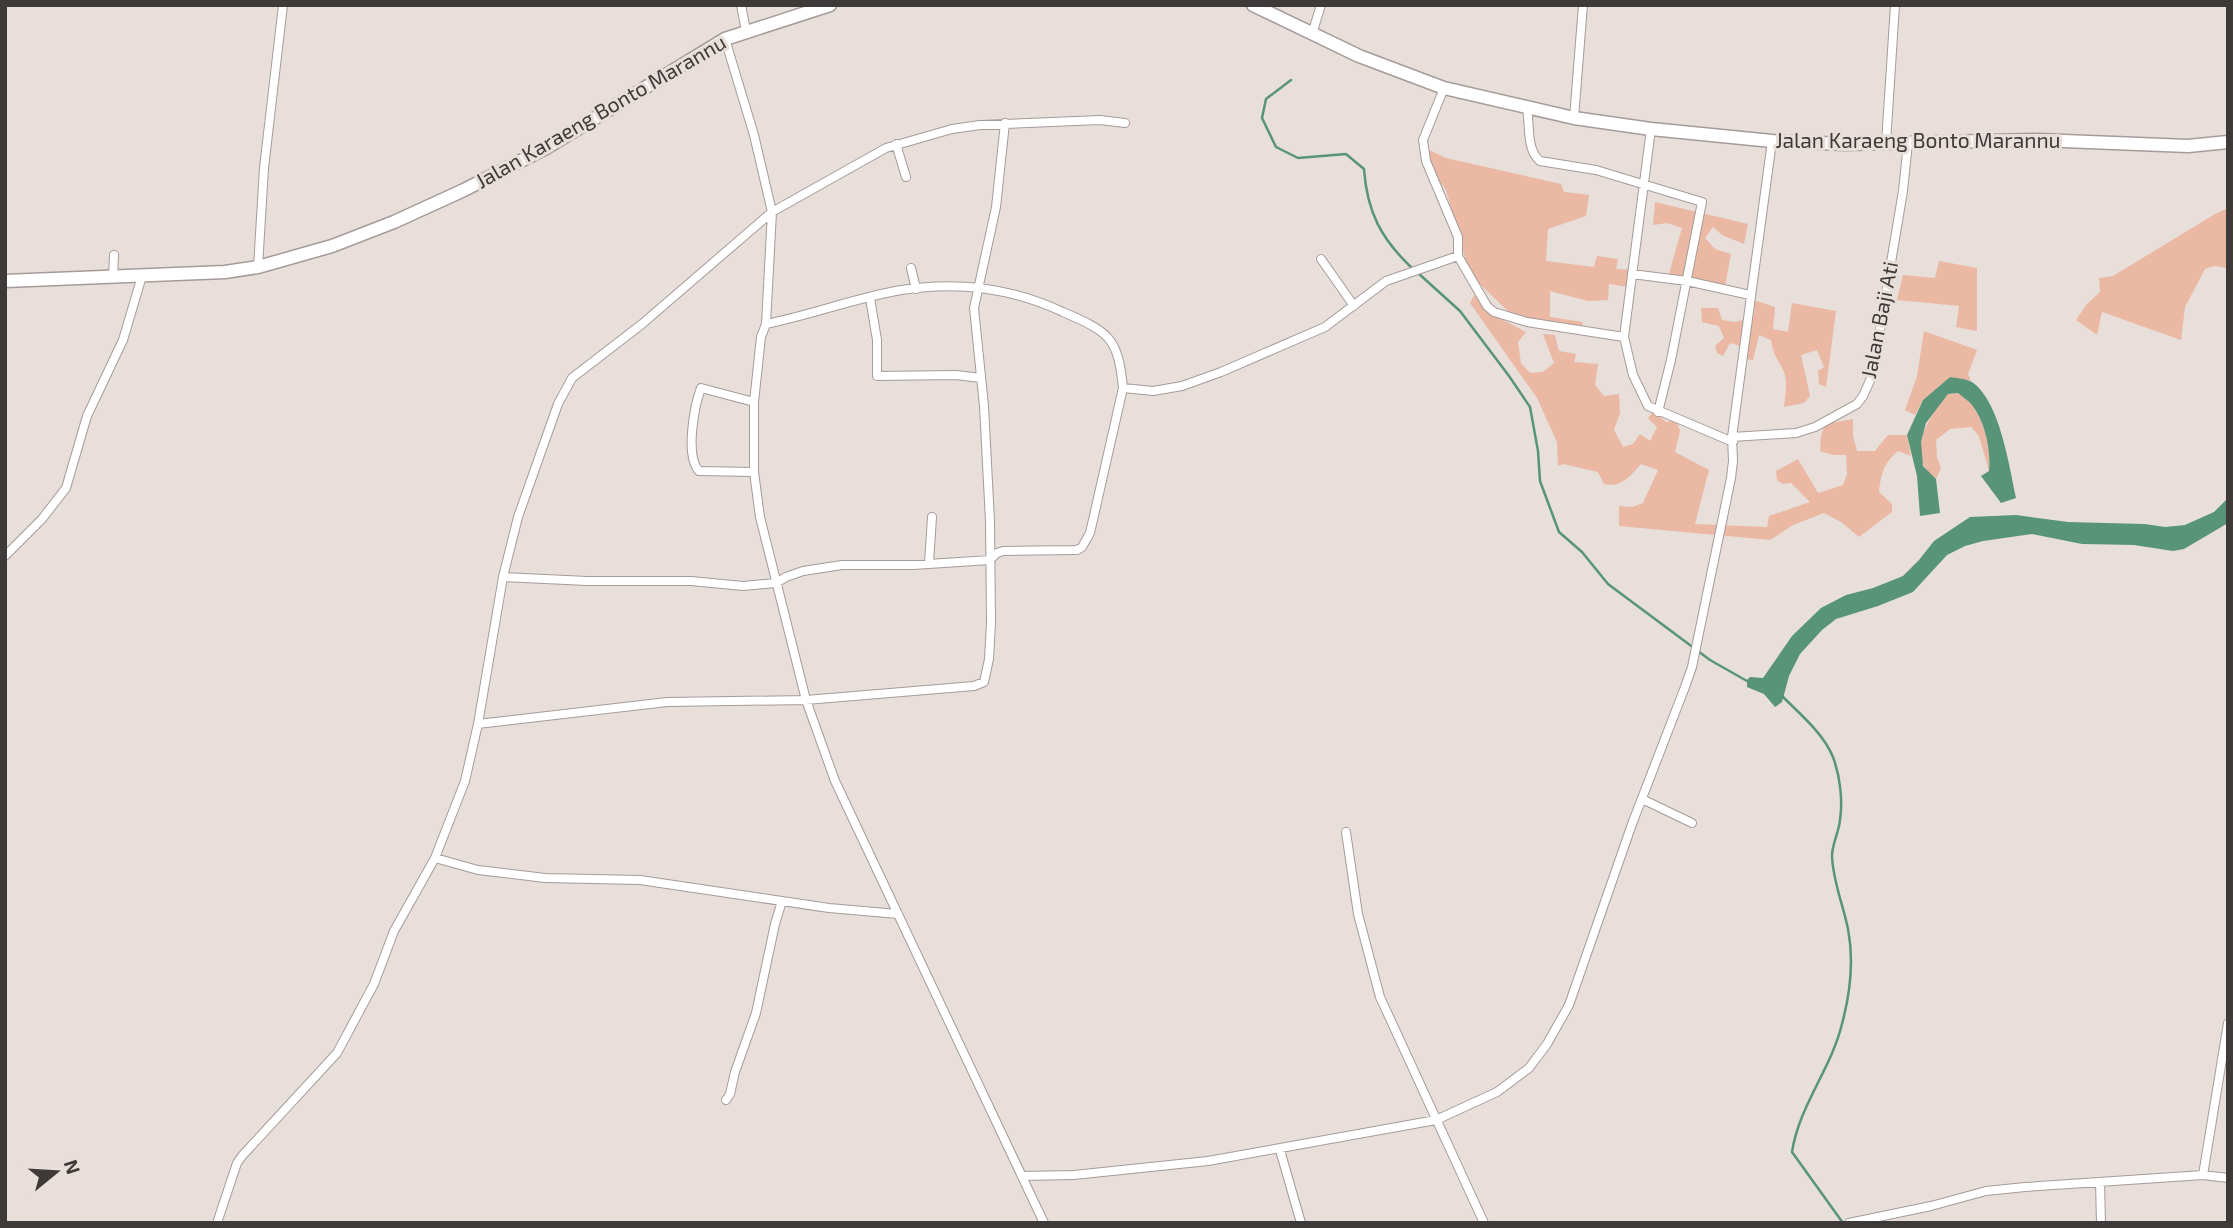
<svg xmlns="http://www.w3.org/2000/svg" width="2233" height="1228" font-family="'Exo 2',sans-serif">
  <rect width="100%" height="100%" fill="#e8deda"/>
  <path fill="#eab8a3" d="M1423,147L1446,158L1561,184L1564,192L1589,195L1586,216L1548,229L1546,261L1594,267L1597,256L1618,259L1616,269L1637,270L1634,288L1609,284L1608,300L1588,301L1550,291V317L1583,322L1581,332L1534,323L1510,313L1460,265L1465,257L1446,190L1431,169Z
    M1655,202L1748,224L1744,244L1722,235L1713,227L1705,238L1715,249L1731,254L1725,286L1669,274L1682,228L1667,223L1653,225Z
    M2228,208V268L2214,266L2205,269L2185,307L2181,340L2102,312L2097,335L2076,320L2087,304L2100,292L2099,278L2113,276L2215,214Z
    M1939,261L1977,268V331L1956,327L1959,306L1897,300L1903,275L1935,278Z
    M1475,294L1499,318L1526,332L1518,342L1521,363L1530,373L1543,372L1554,363L1543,334L1555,335L1559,351L1576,354L1574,362L1598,364L1595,385L1604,396L1619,394L1620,413L1614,430L1623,447L1633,444L1640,434L1650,441L1657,427L1648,418L1654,411L1666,422L1676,420L1680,431L1675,452L1709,470L1695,524L1767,527L1769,516L1810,502L1791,483L1783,484L1777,480L1776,471L1798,459L1818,493L1843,485L1847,474L1846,455H1833L1820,451L1821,436L1825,424L1853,419V436L1857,451H1875L1888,435H1907L1911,456L1898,451C1884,463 1881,473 1879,492L1892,504V512L1859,537L1841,522L1824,513L1793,525L1770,540L1619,526V506L1632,507L1643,503L1658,470L1641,464C1630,476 1622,488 1604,484L1598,472L1563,464L1558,466L1557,442L1537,398L1470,303Z
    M1744,297L1775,307L1773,329L1788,332L1792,303L1836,311L1826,387L1819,384L1818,371L1824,367L1817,350L1801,355L1810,396L1804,403L1784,407C1785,396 1788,383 1784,372C1778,359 1773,355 1771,340L1759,335L1753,360L1744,359V347L1730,343L1723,356L1717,353L1715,346L1724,338L1719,326L1702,322L1701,308H1718L1722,320L1735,322L1753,318L1755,309Z
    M1924,331L1977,350L1968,374L1971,381L1950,377L1923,400L1915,415L1905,410L1917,376Z
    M1958,393C1962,397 1968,400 1972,405C1985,421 1991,450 1989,471L1979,436L1971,427L1950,429L1936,440L1937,457L1941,468L1936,479C1904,457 1928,416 1948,394Z"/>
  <path fill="#589479" d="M1950,377C1957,378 1966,379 1972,382C2000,401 2009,466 2016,498L2001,503L1981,476L1989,471C1991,450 1985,421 1972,405C1968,400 1962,397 1958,393L1948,394L1926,423L1921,442L1923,466L1936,479L1940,513L1920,516L1917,476L1907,435L1923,400Z
    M2228,498V523L2184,549L2173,551L2134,545L2082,544L2032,534L1983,541L1965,546L1947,555L1913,592L1878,606L1836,619L1822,630L1800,654L1789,676L1782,702L1775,707L1764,694L1747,687V680L1750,677L1763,678L1792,636L1821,608L1846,595L1873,588L1903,576L1919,560L1934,541L1970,517L2016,515L2068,522L2145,524L2165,527L2185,525L2214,512Z"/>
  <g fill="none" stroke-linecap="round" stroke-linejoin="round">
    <path stroke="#589479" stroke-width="2.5" d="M1291,80L1266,99L1262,118L1276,147L1298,158L1346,154L1364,169C1367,212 1381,239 1413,269
      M1418,273L1460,311L1509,376L1530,407L1538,451L1540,481L1559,532L1582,552L1608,584L1710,660L1747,681
      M1782,696C1800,714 1823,733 1833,757C1840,776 1843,800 1840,820C1839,832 1832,844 1832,856C1833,882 1843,904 1848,929C1854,960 1850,994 1842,1024C1831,1069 1799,1106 1792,1152L1843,1223"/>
    <defs>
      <path id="minor" d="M741,5L746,31
        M1312,34L1321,5
        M725,39L754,135L772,212L766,324L761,337L754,402V472L760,517L806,700L835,781L1044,1223
        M1444,88L1423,140L1426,161L1458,237V256L1487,306L1494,312L1527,322L1624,337L1633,375L1648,406L1733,442
        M1527,108C1530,124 1526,150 1540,161L1596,170L1702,202L1671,360L1658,412
        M1574,118L1583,5
        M1886,143L1895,5
        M896,144L906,177
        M1321,259L1354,306
        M258,267L264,168L283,5
        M911,268L916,289
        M1632,274L1687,281L1750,295
        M113,277L114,255
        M870,298L877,340V376L956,375L981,378
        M766,324C811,315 855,298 901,290C957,281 1012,288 1063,312C1109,332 1118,337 1123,388
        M1624,337L1651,129
        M754,402L701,388C694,407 685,456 699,471L754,472
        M1732,437L1796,433L1815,427L1857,404L1863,396L1872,376L1903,191L1908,143
        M5,556L42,519L66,488L87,416L123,340L142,276
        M929,563L932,517
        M503,577L587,581H691L743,586L776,583L786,577L803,571L842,565H913L990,560L997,553L1003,551L1077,550L1082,547L1090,533L1123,388L1153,391L1182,386L1221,372L1325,327L1386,281L1458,256
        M478,724L667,702L806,700L974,686L984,682L989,659L991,623L990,521L984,406L974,308L996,207L1005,123
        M1642,799L1692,823
        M1346,832L1358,914L1380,997L1484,1223
        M435,858L465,781L478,724L503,577L518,517L558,404L572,378L642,324L772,212L886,148L952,129L980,125L1100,120L1125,123
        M726,1100L730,1094L735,1072L756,1013L775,924L782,901
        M1280,1150L1301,1223
        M2203,1175L2228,1023
        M1022,1176L1074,1175L1208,1161L1436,1120L1497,1092L1529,1068L1547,1044L1569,1005L1632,824L1685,687L1692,667L1731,478L1733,461L1732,437L1772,141
        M2100,1182L2101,1223
        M217,1223L237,1163L242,1156L337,1053L374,984L394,931L435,858L478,870L545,878L640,880L829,908L898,914
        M1849,1223L1931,1206L1986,1191L2025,1187L2203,1175L2228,1178"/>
      <path id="primary" d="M1253,5L1359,56L1444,88L1574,118L1651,129L1772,141L1844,144L2039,140L2188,146L2228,142
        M5,281L225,272L258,267L332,246L394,222L464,190L546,148L725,39L830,5"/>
    </defs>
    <use href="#minor" stroke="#a59b98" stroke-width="10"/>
    <use href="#primary" stroke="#a59b98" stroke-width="15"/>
    <use href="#minor" stroke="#fff" stroke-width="8"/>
    <use href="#primary" stroke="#fff" stroke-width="12"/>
  </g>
  <g text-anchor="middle" stroke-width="6" stroke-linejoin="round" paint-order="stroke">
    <g font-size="21" fill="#3e3a39" stroke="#e8deda">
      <text transform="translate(601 112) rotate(-30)" y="7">Jalan Karaeng Bonto Marannu</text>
      <text x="1918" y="148">Jalan Karaeng Bonto Marannu</text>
      <text transform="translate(1880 320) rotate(-79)" y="7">Jalan Baji Ati</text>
    </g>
  </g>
  <rect width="2233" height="1228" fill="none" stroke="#3e3a39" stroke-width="14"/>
  <g transform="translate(56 1172) rotate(72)" stroke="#e8deda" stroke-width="5" paint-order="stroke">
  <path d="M0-5L12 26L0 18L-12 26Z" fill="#3e3a39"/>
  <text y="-10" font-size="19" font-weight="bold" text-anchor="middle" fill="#3e3a39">N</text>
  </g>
</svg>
